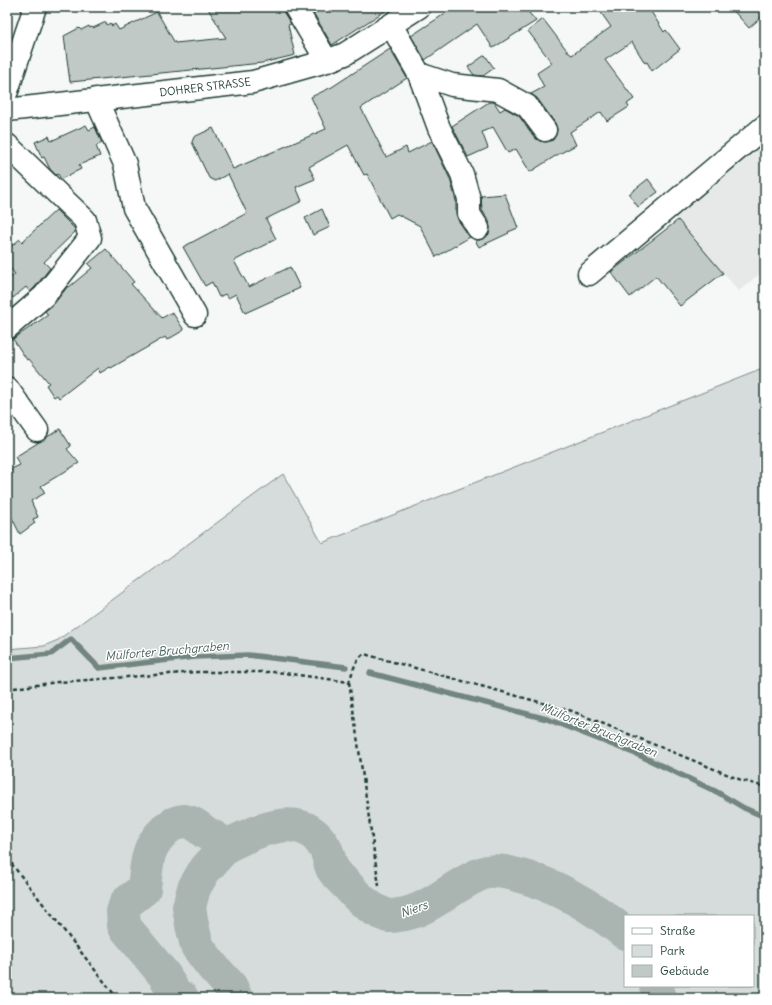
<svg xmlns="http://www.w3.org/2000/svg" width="772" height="1005" font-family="Delius,sans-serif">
  <rect width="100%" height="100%" fill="#f6f7f7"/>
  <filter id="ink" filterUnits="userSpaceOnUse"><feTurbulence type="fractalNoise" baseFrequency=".025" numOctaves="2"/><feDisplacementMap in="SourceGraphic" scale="8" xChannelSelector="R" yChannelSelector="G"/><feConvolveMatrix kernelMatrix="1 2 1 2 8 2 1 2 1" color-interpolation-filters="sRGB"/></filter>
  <g filter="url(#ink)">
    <path fill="#e6e9e8" d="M765,138V269L739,291L672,214Z"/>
    <path fill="#d6dcdb" stroke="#7a8c88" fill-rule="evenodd" d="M765,368V998H7V649L44,646L58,640L283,474L322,543ZM625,916H753V986H625Z"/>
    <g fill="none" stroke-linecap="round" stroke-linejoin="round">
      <path stroke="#72857f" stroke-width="5.5" d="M7,658L51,654L71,639L99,668L195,657L248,655L346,667
        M370,673L547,719L641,756L717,792L744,808L765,817"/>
      <path stroke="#aab5b1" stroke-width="34" d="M226,846L204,871L194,888L189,907L192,925L197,946L212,966L231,987L236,998
        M656,986L660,998
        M182,998L175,994L165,976L124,926L123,912L126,903L144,889C145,879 147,857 151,849C156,838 171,820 185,821C193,822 199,828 206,833C213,837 220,840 226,846C258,831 302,807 325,848C329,854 329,862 332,868C337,877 348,885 354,893C363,902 373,911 386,915C389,917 394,916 398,915C422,913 444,894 465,882C472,878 479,874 487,872C498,870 506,872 517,875C557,885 593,907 625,933"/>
    </g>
    <path fill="#c0c9c6" stroke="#1f3d34" d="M207,7H283L284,13L291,24L288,25L295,55L262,63L70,82L64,36L79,28L81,30L89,26L90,28L92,27L93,28L106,22L107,25L110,23L112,26L115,24L119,30L157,12L175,43L226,38Z
      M310,7H391L332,45Z
      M455,7H524L536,21L493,48L477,24L425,60L411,36Z
      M597,7H648L664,32L666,30L680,49L652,71L647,62L645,63L632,42L605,60L634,99L627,104L629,107L607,121L601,112L570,132L576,145L557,155L530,172L516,149L508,153L493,127L482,132L488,148L468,157L452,126L489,102H494L500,111L505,108L519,116L535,138L540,141L546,142L553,140L556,135L557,129L555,123L537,98L531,94L544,87L537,73L552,63L528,31L543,19L569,53L572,55L611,27Z
      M730,7H765V14L749,28Z
      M390,49L407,78L361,108L386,157L406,147L408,153L432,141L450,179L456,201V214L458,220L470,237L436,257L420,226L397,214L390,218L367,174L364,175L348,145L309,167L315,179L296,187L302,201L266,219L276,239L234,261L249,287L290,267L300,288L245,313L236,294L228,298L225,294L219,297L212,282L205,286L183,247L247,213L228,174L215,181L209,178L192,142L194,137L213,128L233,169L326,129L311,97L332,87Z
      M485,55L494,68L483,76L474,75L468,67Z
      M86,125L89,130L95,127L102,143L96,146L100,156L79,165L81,169L61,179L58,174L56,175L50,169L44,157L42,158L35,142L49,136L51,141Z
      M648,179L658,192L638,207L629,194Z
      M505,194L518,228L508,232L509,233L479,247L475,240H479L485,238L489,234L490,228L489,221L482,210L481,196Z
      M322,209L330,227L313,235L305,218Z
      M56,210L75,229V232L44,262L50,268L35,287L30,292L26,287L13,298L7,289V281L15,274L7,264V250L20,239L22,242Z
      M678,220L723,273L680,306L656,276L630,297L611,272Z
      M106,249L134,282L131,284L162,318L172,312L184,330L167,340L165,337L111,368L110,367L100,373L98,368L59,398L57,395L54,397L46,385L49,383L29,359L27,360L13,339L48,315L45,311L54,304L68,286L69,287L92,268L88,264Z
      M60,429L71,446L67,449L79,463L41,486L45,493L31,501L38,517L33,519L35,523L20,534L7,508V471L20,465L15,457Z"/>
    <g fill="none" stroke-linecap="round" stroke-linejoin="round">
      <defs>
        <path id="minor" d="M295,7L327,61
          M391,25L419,74L439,128L462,174L469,199V214L478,228
          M419,74L452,85L498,90L527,106L545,130
          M7,91L35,7
          M96,99L125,164L134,208L195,315
          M7,110L253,82L327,61L345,54L419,7
          M7,145L85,220L90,238L44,296L7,328
          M589,274L765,126
          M7,388L37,430"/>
      </defs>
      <use href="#minor" stroke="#1f3d34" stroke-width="25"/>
      <path stroke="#1f3d34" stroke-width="2.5" stroke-dasharray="4 3" stroke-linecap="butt" d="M349,682L379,886
        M7,689L58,682L197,672H277L349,682C353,672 355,659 364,654L572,711L741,780L765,787
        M7,858L117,998"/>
      <use href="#minor" stroke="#fff" stroke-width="22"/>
    </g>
  </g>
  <g text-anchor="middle" stroke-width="3" stroke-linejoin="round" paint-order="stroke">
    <g font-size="11" fill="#1f3d34" stroke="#fff">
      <text transform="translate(205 87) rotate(-7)" y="4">DOHRER STRASSE</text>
    </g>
    <g font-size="12" font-style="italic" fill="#49615a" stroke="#fff">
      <text transform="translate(167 651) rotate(-5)" y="4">Mülforter Bruchgraben</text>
      <text transform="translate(599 730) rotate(22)" y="4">Mülforter Bruchgraben</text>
      <text transform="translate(414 909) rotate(-20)" y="4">Niers</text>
    </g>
  </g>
  <rect width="772" height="1005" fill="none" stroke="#fff" stroke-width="24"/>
  <rect x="12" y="12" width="748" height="981" fill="none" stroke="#1f3d34" stroke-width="1.5" filter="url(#ink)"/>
  <rect x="624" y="915" width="130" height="72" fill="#ffffff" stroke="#a5b1ae"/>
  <rect x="632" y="928" width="20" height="6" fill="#ffffff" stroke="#a5b1ae"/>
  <text x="660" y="935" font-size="12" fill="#1f3d34">Straße</text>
  <rect x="632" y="945" width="20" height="12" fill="#d6dcdb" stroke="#a5b1ae"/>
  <text x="660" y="955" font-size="12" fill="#1f3d34">Park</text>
  <rect x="632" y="965" width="20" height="12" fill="#c0c9c6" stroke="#a5b1ae"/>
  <text x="660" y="975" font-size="12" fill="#1f3d34">Gebäude</text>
</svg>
